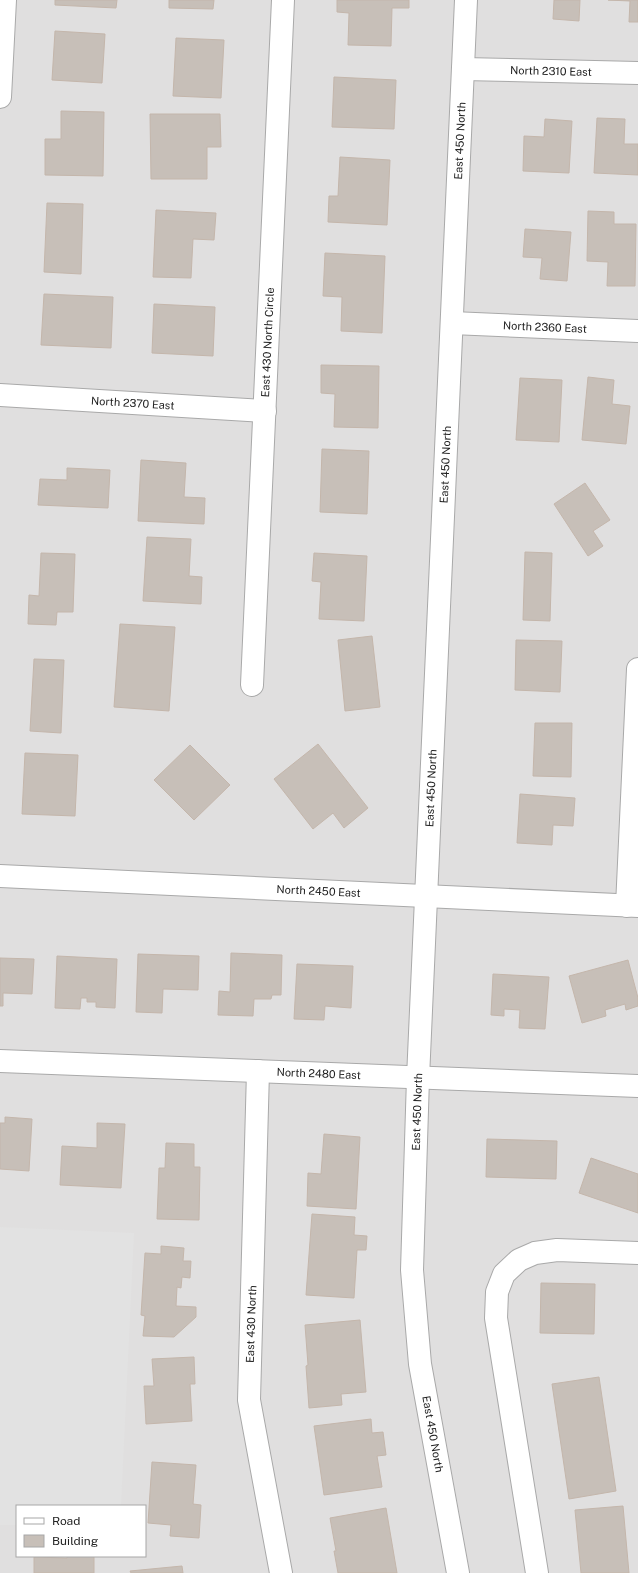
<svg xmlns="http://www.w3.org/2000/svg" width="638" height="1573" font-family="'Public Sans',sans-serif">
  <rect width="100%" height="100%" fill="#f2efe9"/>
  <path fill="#e0dfdf" fill-rule="evenodd" d="M0,0H638V1573H0ZM17,1506H145V1556H17Z"/>
  <path fill="#e2e2e2" d="M0,1227L134,1233L121,1506H17V1525H0Z"/>
  <path fill="#c7bfb8" stroke="#c4b6ab" d="M55,0H117L116,8L55,5Z
    M169,0H214L213,9L169,8Z
    M337,0H409V8H392L391,46L348,45L349,13L337,12Z
    M554,0H580L579,21L553,19Z
    M608,0H638V22H629L630,1Z
    M55,31L105,34L102,83L52,80Z
    M176,38L224,40L221,98L173,96Z
    M334,77L396,80L394,129L332,127Z
    M61,111L104,112L103,176L45,175V139H61Z
    M150,114H220L221,147H207V179H151Z
    M597,118L625,119L624,144H638V175L594,173Z
    M545,119L572,121L569,173L523,171L524,136L544,137Z
    M340,157L390,160L387,225L328,222L329,196H338Z
    M47,203L83,204L81,274L44,272Z
    M156,210L216,213L214,240L193,239L191,278L153,277Z
    M588,211L614,212V224H636L635,286H607L608,262L587,261Z
    M525,229L571,232L567,281L540,279L542,258L523,257Z
    M325,253L385,256L382,333L341,331L342,297L323,296Z
    M44,294L113,297L111,348L41,345Z
    M154,304L215,307L213,356L152,353Z
    M321,365L379,366L378,428L334,427L335,394L321,393Z
    M588,377L614,380L612,404L630,406L626,444L582,440Z
    M520,378L562,380L559,442L516,440Z
    M322,449L369,451L367,514L320,512Z
    M141,460L186,463L184,497L205,498L204,524L138,521Z
    M67,468L110,470L108,508L38,505L40,479L67,480Z
    M585,483L610,520L593,531L603,546L588,556L554,504Z
    M147,537L191,539L189,576L202,577L201,604L143,601Z
    M525,552L552,553L550,621L523,620Z
    M41,553L75,554L73,612H57L56,625L28,624L29,595L39,596Z
    M314,553L367,556L364,621L319,619L321,582L312,581Z
    M120,624L175,627L169,711L114,707Z
    M372,636L380,707L345,711L338,640Z
    M516,640L562,641L560,692L515,690Z
    M34,659L64,660L61,733L30,731Z
    M535,723H572L571,777L533,776Z
    M318,744L368,808L344,828L333,813L313,829L274,779Z
    M190,745L230,785L194,820L154,780Z
    M25,753L78,755L75,816L22,814Z
    M520,794L575,798L573,826L553,825L552,845L517,843Z
    M231,953L282,955L281,995H272L271,999H254L253,1016L218,1015L219,991L230,992Z
    M138,954L199,956L198,990L163,989L162,1013L136,1012Z
    M57,956L117,959L115,1008L96,1007V1002H87V998H81L80,1009L55,1008Z
    M0,958L34,959L32,994L3,993V1006H0Z
    M628,960L638,998V1006L626,1010L625,1004L605,1010L606,1016L582,1023L569,976Z
    M297,964L353,966L351,1008L325,1006L324,1020L294,1019Z
    M493,974L549,977L545,1029L519,1028L520,1010L504,1009V1016L491,1015Z
    M5,1117L32,1119L29,1171L0,1169V1123H5Z
    M97,1123L125,1124L121,1188L60,1185L62,1146L97,1148Z
    M324,1134L360,1137L356,1209L307,1206L308,1173L321,1174Z
    M487,1139L557,1141L556,1179L486,1177Z
    M166,1143L194,1144V1167H200L199,1220L157,1219L159,1168H165Z
    M591,1158L638,1174V1213L579,1193Z
    M312,1214L355,1217L354,1235L367,1236L366,1250H357L354,1298L306,1295Z
    M161,1246L184,1248L183,1261H191L190,1278L182,1277L181,1288L177,1287L176,1306L196,1307V1317L174,1337L143,1336L145,1316L141,1315L145,1253L161,1254Z
    M541,1283L595,1284L594,1334L540,1333Z
    M360,1320L366,1392L341,1394L342,1405L309,1408L306,1366L308,1365L305,1325Z
    M194,1357L195,1384H190L192,1421L146,1424L144,1386H154L152,1359Z
    M599,1377L616,1491L569,1499L552,1384Z
    M371,1419L372,1433L383,1432L386,1455L377,1456L382,1487L324,1495L314,1426Z
    M152,1462L196,1465L193,1504L201,1505L199,1538L170,1536L171,1525L148,1523Z
    M623,1506L629,1573H581L575,1510Z
    M386,1508L397,1573H338L334,1551H336L330,1518Z
    M67,1556H94V1573H34V1557L67,1558Z
    M182,1566L183,1573H131L130,1571Z"/>
  <g fill="none" stroke-linecap="round" stroke-linejoin="round">
    <defs>
      <g id="minor">
        <path id="s1" d="M463,69L638,73"/>
        <path d="M0,97L5,0"/>
        <path id="s2" d="M452,323L638,331"/>
        <path id="s3" d="M0,395L265,411"/>
        <path id="s4" d="M252,685L283,0"/>
        <path id="s5" d="M0,876L638,906"/>
        <path d="M627,906L638,669"/>
        <path id="s6" d="M0,1061L638,1086"/>
        <path d="M258,1071L249,1400L281,1573"/>
        <path id="s7" d="M458,1573L420,1364L412,1270L418,1078L466,0"/>
        <path d="M537,1573L496,1318L497,1292L504,1274L519,1260L535,1253L557,1250L638,1253"/>
      </g>
    </defs>
    <use href="#minor" stroke="#a9a9a9" stroke-width="24"/>
    <use href="#minor" stroke="#fff" stroke-width="22"/>
  </g>
  <g text-anchor="middle" stroke-width="3" stroke-linejoin="round" paint-order="stroke">
    <g font-size="11" fill="#222" stroke="#fff">
      <text dy="4" stroke="none"><textPath href="#s1" startOffset="88">North 2310 East</textPath></text>
      <text dy="4" stroke="none"><textPath href="#s7" startOffset="1437">East 450 North</textPath></text>
      <text dy="4" stroke="none"><textPath href="#s2" startOffset="93">North 2360 East</textPath></text>
      <text dy="4" stroke="none"><textPath href="#s4" startOffset="343">East 430 North Circle</textPath></text>
      <text dy="4" stroke="none"><textPath href="#s3" startOffset="133">North 2370 East</textPath></text>
      <text dy="4" stroke="none"><textPath href="#s7" startOffset="1113">East 450 North</textPath></text>
      <text dy="4" stroke="none"><textPath href="#s7" startOffset="789">East 450 North</textPath></text>
      <text dy="4" stroke="none"><textPath href="#s5" startOffset="319">North 2450 East</textPath></text>
      <text dy="4" stroke="none"><textPath href="#s6" startOffset="319">North 2480 East</textPath></text>
      <text dy="4" stroke="none"><textPath href="#s7" startOffset="465">East 450 North</textPath></text>
      <text transform="translate(251 1324) rotate(-88)" y="4">East 430 North</text>
      <text transform="translate(433 1434) rotate(80)" y="4">East 450 North</text>
    </g>
  </g>
  <rect x="16" y="1505" width="130" height="52" fill="#ffffff" stroke="#a7a7a7"/>
  <rect x="24" y="1518" width="20" height="6" fill="#ffffff" stroke="#a7a7a7"/>
  <text x="52" y="1525" font-size="12" fill="#222222">Road</text>
  <rect x="24" y="1535" width="20" height="12" fill="#c7bfb8" stroke="#a7a7a7"/>
  <text x="52" y="1545" font-size="12" fill="#222222">Building</text>
</svg>
